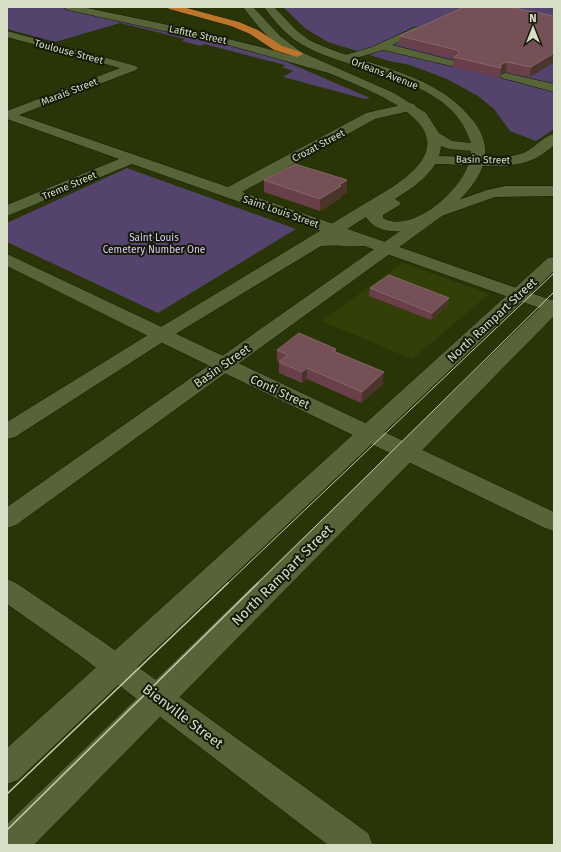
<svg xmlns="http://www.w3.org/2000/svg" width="561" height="852" font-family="'Fira Sans',sans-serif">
  <rect width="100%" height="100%" fill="#2a3507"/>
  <path fill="#324008" d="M402,263L489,294L412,359L322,321Z"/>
  <path fill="#54436d" d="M7,7H58L208,39L282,60L370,98L365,99L283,77L293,71L282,67L285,65L204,44L201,46L182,41L185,39L120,23L55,42L7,29Z
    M283,7H554V129L536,141L510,131L494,109L478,96L447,79L410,65L389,61L328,42L306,29Z
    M127,168L296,229L158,313L7,242V223Z"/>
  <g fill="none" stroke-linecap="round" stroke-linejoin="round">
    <defs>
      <path id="street" d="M63,7H82C165,24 248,41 329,67L331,69L325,72L228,45L68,10Z
        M416,27L421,30L420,32L392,45L455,61L457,63L455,65L451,66L383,50L346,61L340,58L342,56L372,47Z
        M7,31L136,66L138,68L136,70L19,115L228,187L366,113L410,103L414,104L416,107L414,110L375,119L242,192L554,301V313L132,164L7,216V205L119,159L7,119V111L120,68L7,37Z
        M506,73L554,84V92L502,78L500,76L502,74Z
        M554,134V145C548,150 541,156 534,159C506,172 461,163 430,164L425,163L423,160L425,157L430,156C459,155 492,162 520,154C533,151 541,137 554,134Z
        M505,186H554V196L495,197L436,218L430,216L428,213L430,210L487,190Z
        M7,254L554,512V531L545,528L152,338L7,266Z
        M7,579L16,583L102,641L368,833L373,845H328L82,657L7,604Z"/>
      <path id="secondary" d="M243,7H253L280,36L301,52L394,93L426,113L439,133L452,141L471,143C451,73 348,75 298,42C285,34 273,19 264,7H274L296,30L309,40C365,67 436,70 475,123C502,160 470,192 442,216L16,525L7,528V507L400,231C386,232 374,229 366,217L339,234L370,237L372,241L370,245C355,248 337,244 321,246L169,338L15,437L7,439V422L156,330L394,186C496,118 336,83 292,56C273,44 256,25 243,7ZM441,146L449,149L471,151C472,183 414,236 383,218V215L398,206L401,203L395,199C414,187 439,171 441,146Z
        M554,257V271L18,780L7,784V748L548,258Z
        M554,299V316L34,845H7V824L547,301Z"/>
      <path id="highway" d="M167,7H183L239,22L258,30L282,46L301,52L303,54L297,57L274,50L250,34L231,26L169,9Z"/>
    </defs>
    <use href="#street" stroke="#131b00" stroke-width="1"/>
    <use href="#secondary" stroke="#131b00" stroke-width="1"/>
    <use href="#highway" stroke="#131b00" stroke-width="1"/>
    <use href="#street" fill="#576438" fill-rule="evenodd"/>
    <use href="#secondary" fill="#576438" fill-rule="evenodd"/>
    <use href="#highway" fill="#bc752a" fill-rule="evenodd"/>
    <path stroke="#c4ceb2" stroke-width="1" d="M227,584L554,273
      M257,584L554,292"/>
    <path stroke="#c4ceb2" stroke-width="1.5" d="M7,794L228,583
      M7,830L258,583"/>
  </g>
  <path fill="#693f49" d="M554,16L530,77L506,72L500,74V78L453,67L454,59L399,45L400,36Z
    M264,180H347V192L341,196V198L320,211L264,192Z
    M370,288L448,305L431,320L369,296Z
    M336,349V352L383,384L361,403L307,379L302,383L279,373V362L277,361V350Z"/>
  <path fill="#4b3429" d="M554,53V62L530,77L531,67Z
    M507,62L506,72L500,74L501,68L500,65Z
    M347,180V192L341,196V198L320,211V199L339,185Z
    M449,298L448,305L431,320L432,313Z
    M307,368V379L302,383V372Z
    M384,372L383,384L361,403L362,392Z"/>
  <path fill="#755057" stroke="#846768" d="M464,7H509L554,16V53L531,67L507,62L500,65L501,68L454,57L460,53L457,50L400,36Z
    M295,164L347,180L339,185L341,186L320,199L264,180Z
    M389,275L449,298L432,313L370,288Z
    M299,333L336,349L333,351L384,372L362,392L307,368L302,372L279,362L288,355L277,350Z"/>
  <g text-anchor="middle" stroke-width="4" stroke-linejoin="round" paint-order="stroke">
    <g font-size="10" fill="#d6dfc6" stroke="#151a08">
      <text transform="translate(198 34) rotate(12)" y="4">Lafitte Street</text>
      <text transform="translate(69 51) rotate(15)" y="4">Toulouse Street</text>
      <text transform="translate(385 73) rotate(21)" y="4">Orleans Avenue</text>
      <text transform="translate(69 91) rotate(-21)" y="4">Marais Street</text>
      <text transform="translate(318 145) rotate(-28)" y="4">Crozat Street</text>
      <text transform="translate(483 159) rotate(1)" y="4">Basin Street</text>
      <text transform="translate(69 185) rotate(-23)" y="4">Treme Street</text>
      <text transform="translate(281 211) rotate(19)" y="4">Saint Louis Street</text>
    </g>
    <g font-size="10" fill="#deccfc" stroke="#151a08">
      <text x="154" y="241">Saint Louis<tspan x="154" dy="12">Cemetery Number One</tspan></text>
    </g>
    <g font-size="12" fill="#d6dfc6" stroke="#151a08">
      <text transform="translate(492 320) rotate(-43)" y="4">North Rampart Street</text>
      <text transform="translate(222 366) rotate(-35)" y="4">Basin Street</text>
      <text transform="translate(280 392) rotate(25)" y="4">Conti Street</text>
    </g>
    <g font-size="14" fill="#d6dfc6" stroke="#151a08">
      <text transform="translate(282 575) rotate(-45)" y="5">North Rampart Street</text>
      <text transform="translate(183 716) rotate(37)" y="5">Bienville Street</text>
    </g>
  </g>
  <rect width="561" height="852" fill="none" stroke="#d6dfc6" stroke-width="16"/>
  <g transform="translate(533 28)" stroke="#151a08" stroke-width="3" paint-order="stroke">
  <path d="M0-3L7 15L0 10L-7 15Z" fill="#d6dfc6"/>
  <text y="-6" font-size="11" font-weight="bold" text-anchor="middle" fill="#d6dfc6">N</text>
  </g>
</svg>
